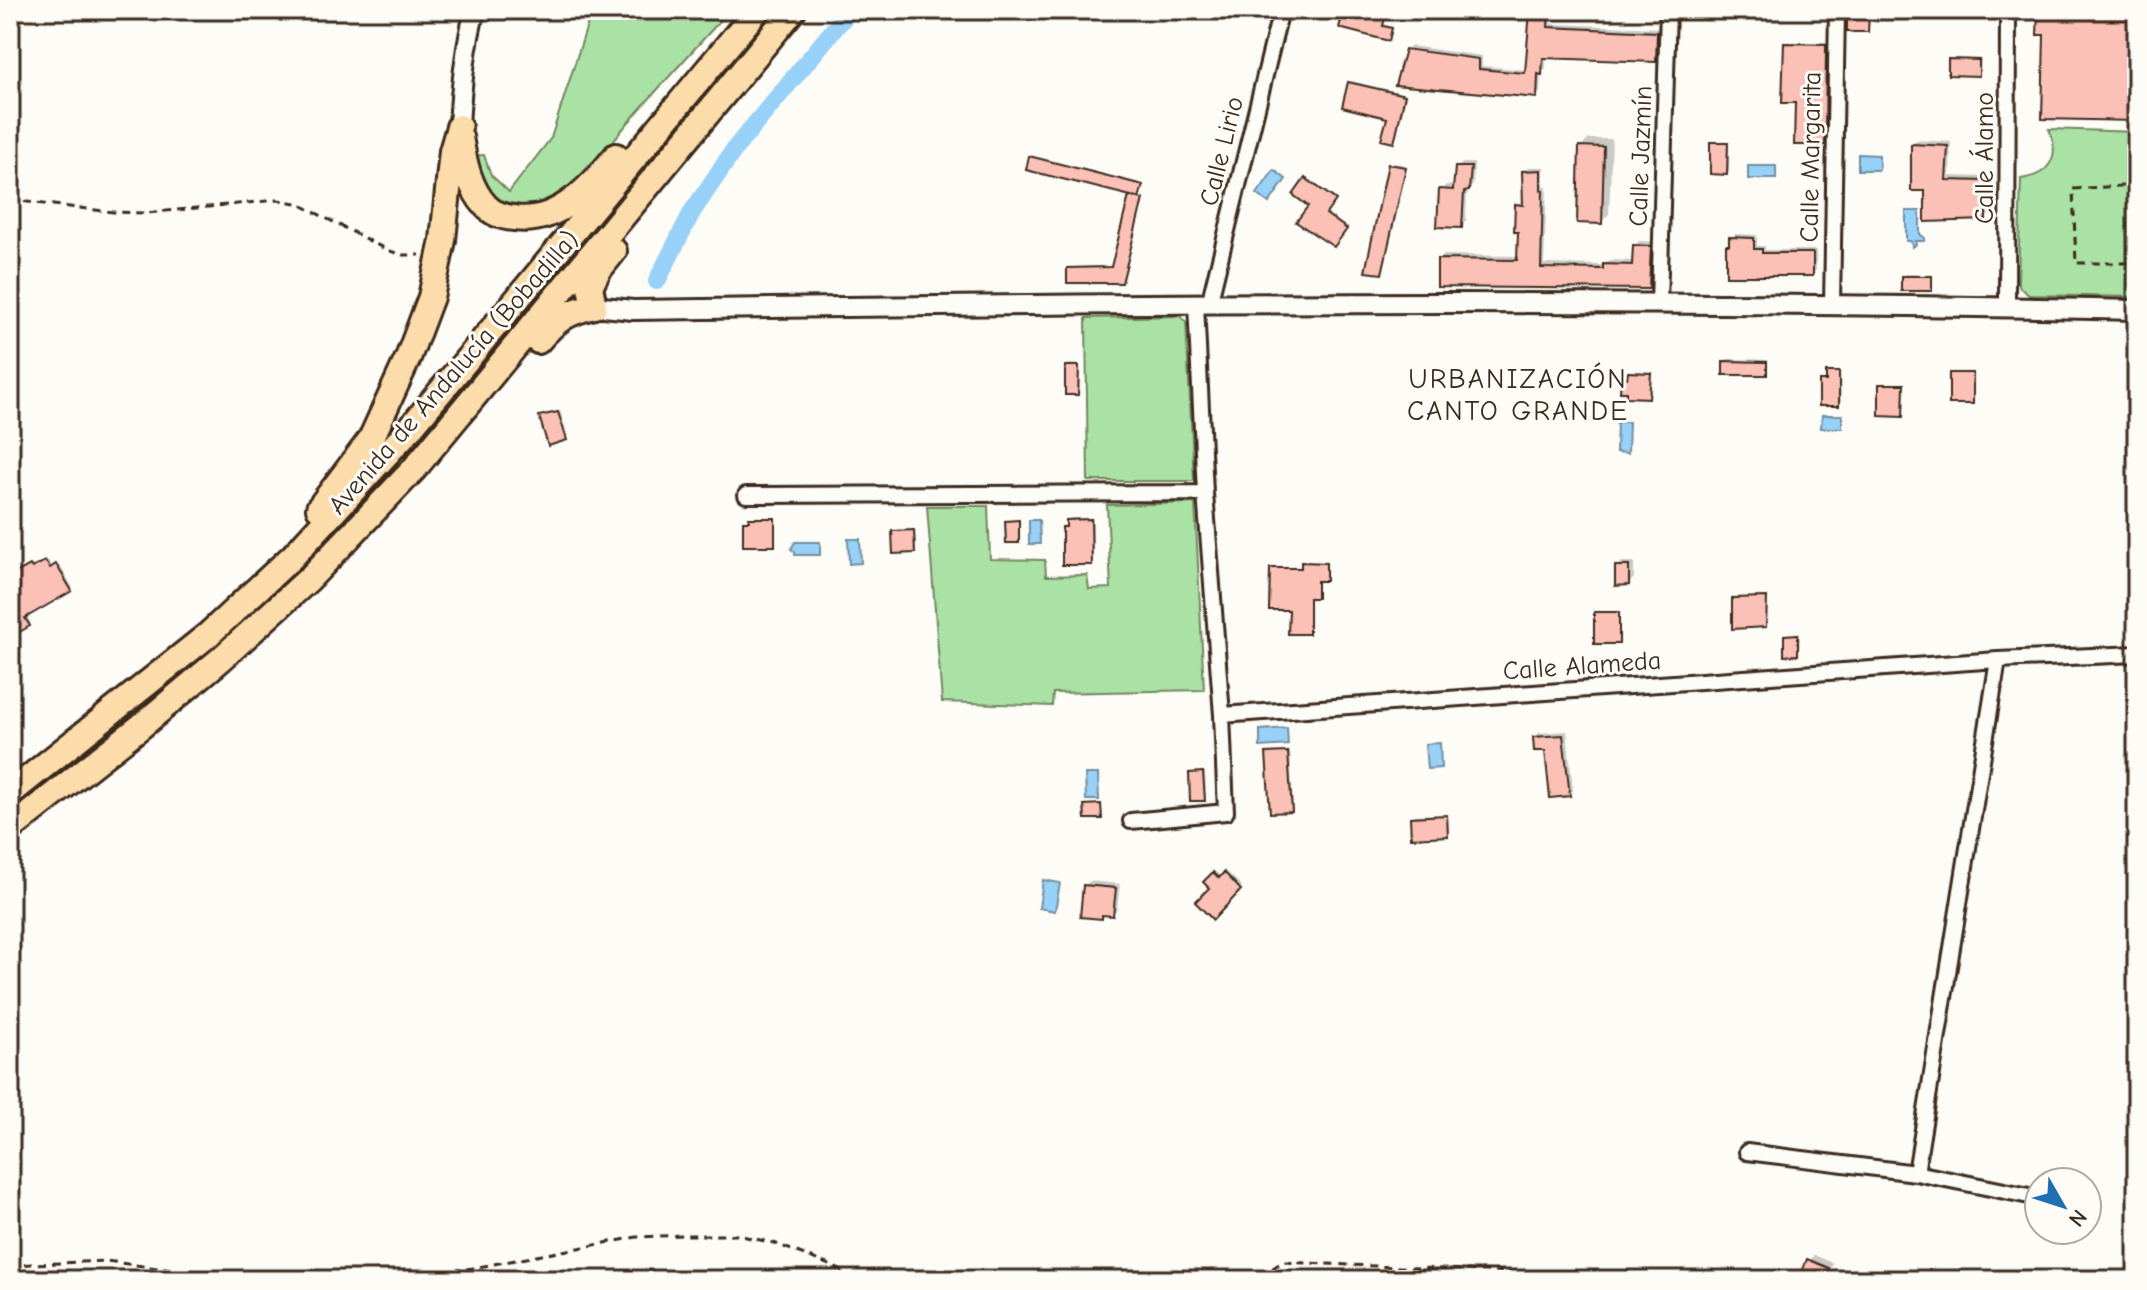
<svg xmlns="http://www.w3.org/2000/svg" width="2147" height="1290" font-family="'Comic Neue',sans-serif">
  <rect width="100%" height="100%" fill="#fdfcf7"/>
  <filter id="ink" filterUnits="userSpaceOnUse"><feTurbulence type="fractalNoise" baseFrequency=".0125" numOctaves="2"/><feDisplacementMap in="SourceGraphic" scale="16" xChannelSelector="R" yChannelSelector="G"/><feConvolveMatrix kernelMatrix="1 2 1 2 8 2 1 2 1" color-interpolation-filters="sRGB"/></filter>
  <g filter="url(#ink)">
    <path fill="#aae1a4" stroke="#728661" stroke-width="2" d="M592,10H682L691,12L693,10H730C695,48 660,86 627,124C606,148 579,190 551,203C535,210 513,213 498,203C483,193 477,171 470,156L484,155L491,175L509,192L551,138Z
      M2049,129L2137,132V297L2029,295L2020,288L2018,282L2021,179C2050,175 2061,156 2049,129Z
      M1180,316L1186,322L1194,481H1088L1086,318Z
      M1195,503L1204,690L1053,693L1052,706L942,702L927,506H988L990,559L1045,560L1046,576L1087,575L1089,589L1111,588L1107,505Z"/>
    <path fill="#97d1f7" stroke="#728ea0" stroke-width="2" d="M1858,154L1879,155V170H1858Z
      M1748,166H1776V179H1748Z
      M1274,170L1286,179L1269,203L1257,194Z
      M1906,211H1920V234L1925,238L1924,241H1915L1916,245L1912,247L1911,241H1906Z
      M1822,415H1842V428H1821Z
      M1617,422H1629L1628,453L1616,452Z
      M1029,520H1039L1040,544H1029Z
      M848,539H860L861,563L849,564Z
      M795,542H820V555H795V552L791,549Z
      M1287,728L1288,745L1260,747V730Z
      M1440,743L1441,768L1427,769L1425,744Z
      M1085,774H1098L1099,800H1086Z
      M1043,880L1060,883L1055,911L1039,908Z"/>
    <path fill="#0003" d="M1365,10L1387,11L1383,24L1393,27L1388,39L1345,13L1347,11L1364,15Z
      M1535,10H1552L1551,24L1661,28L1660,56L1656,60L1546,56V69L1541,73L1540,92L1536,96L1407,50L1411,46L1482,56V66L1527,70Z
      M2041,10H2137V119L2046,33L2040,12Z
      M1788,42H1828L1826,141L1824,143L1797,101L1786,44Z
      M1952,58L1981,59L1980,72L1978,74L1950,60Z
      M1351,81L1406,94L1393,140L1389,116L1349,83Z
      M1589,139H1612L1609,214L1601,222L1581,147Z
      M1917,140L1951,142L1950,176L1989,177L1990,214L1985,218L1927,189L1913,144Z
      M1714,141H1729V171L1727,173L1712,143Z
      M1033,156L1143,184L1138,197L1144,198L1124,278L1122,281L1069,269L1071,267L1113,266L1131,197L1133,195L1031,157Z
      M1392,163L1406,165L1381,272L1390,165Z
      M1462,163H1474L1473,185L1467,190L1466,221L1461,226L1441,190L1446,185L1456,186L1457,168Z
      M1529,167H1544V186H1547L1544,264L1604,265L1610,260L1634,261L1635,246L1639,241L1654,242L1653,282L1648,287L1439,260L1444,255L1519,256L1520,230L1517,205L1522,201H1525L1524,171Z
      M1308,178L1336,198L1326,212L1347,227L1334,244L1311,205L1295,195Z
      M1735,234L1757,235V246H1765V250H1816V270L1812,274L1728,246Z
      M1905,274L1933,275V287L1931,289L1903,276Z
      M1727,359L1768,360V371L1766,373L1725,361Z
      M1069,364L1080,365V391L1078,393L1067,366Z
      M1632,371L1652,372L1651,393L1649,395L1623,379L1629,377Z
      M1830,371H1840L1841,402L1839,404L1821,382L1828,380Z
      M1953,372H1974V400L1972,402L1951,374Z
      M1883,383H1905L1904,413L1902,415L1881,385Z
      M560,411L568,436L566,438L541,416Z
      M753,517H776V542L774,544L745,522Z
      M1070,518H1093V561L1091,563L1064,528L1068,526Z
      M1020,519V539L1019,541L1007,522L1009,520Z
      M915,529L916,549L914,551L894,532L896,530Z
      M48,560L52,567L59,564L73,588L26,615L31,623L29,625L10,619V577L33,565L34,568Z
      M1305,561L1327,562V577L1325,579H1318V594L1310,596V630L1308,632L1291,608L1272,569L1274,567H1303Z
      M1622,562H1634V578L1629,583L1617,567Z
      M1768,596L1767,623L1765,625L1734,599L1736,597Z
      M1598,611H1620V640L1618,642L1596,613Z
      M1800,633L1799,651L1797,653L1786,636L1788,634Z
      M1567,731L1573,790L1569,795L1547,748L1535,737L1539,733Z
      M1290,751L1293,808L1291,810L1268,754L1270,752Z
      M1205,771L1206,797L1204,799L1191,774L1193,772Z
      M1448,814L1449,832L1447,834L1412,817L1414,815Z
      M1216,872L1222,877L1227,872L1242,886L1213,917L1212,887Z
      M1090,881L1120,884L1117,909L1112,914H1104L1101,917L1084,886Z
      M1814,1255L1833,1263L1826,1280H1794L1798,1270L1803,1265L1807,1266Z"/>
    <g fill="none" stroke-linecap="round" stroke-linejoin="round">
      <path stroke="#97d1f7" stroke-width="18" d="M657,281L692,212L736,147L850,10"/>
    </g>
    <path fill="#fbc0b6" stroke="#3b2a1e" stroke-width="2" d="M1363,10L1386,13L1383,26L1392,28L1389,41L1339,28L1343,12L1361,16Z
      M1530,10H1549L1548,27L1657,32L1656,62L1543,58L1542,75L1538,74L1537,98L1395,85L1405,49L1479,59V69L1525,73Z
      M1847,10H1860V13H1869L1868,32H1847Z
      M2090,10H2115V12L2137,13V121L2042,119L2044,35H2037L2038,11L2090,12Z
      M1784,43L1826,44L1825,145H1794L1795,103H1782Z
      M1948,59L1979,60V76L1948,75Z
      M1348,82L1405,95L1394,143L1381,140L1387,118L1342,107Z
      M1710,142H1728L1727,175L1710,174Z
      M1911,144L1948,146L1946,180L1986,181V220L1925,222V191H1911Z
      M1579,146L1604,147L1602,224L1577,223Z
      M1029,156L1143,185L1139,198L1026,170Z
      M1388,164L1406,167L1382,274L1365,272Z
      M1455,167H1471L1469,191L1464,192L1462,228L1437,227L1439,189L1453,190Z
      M1541,170V190H1543L1541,268L1603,269V264L1632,265L1633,245L1651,246L1649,289L1437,287V259L1517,260L1518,232H1514L1515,204L1523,205L1522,171Z
      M1305,178L1336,200L1326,214L1347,229L1334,247L1296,222L1308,206L1293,195Z
      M1129,196L1143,199L1122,283H1067V268L1111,267Z
      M1729,237L1754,238V249H1762V253H1813V276H1726V245H1729Z
      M1901,276H1932V291H1901Z
      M1723,361L1767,362V375H1723Z
      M1065,366H1079L1078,395H1065Z
      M1628,372L1651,373L1649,398L1626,397V392H1620L1621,378H1627Z
      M1826,372H1839V406H1819V381H1826Z
      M1949,373H1973V404H1949Z
      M1879,384H1904L1903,417L1879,416Z
      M558,412L567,440L548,446L539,416Z
      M749,518H775V546H743V521H749Z
      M1091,519L1092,565H1062V527H1066V520Z
      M1019,520V543H1006L1005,521Z
      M914,530L915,553L893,554L892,531Z
      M45,561L50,568L56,564L72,591L25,618L30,626L16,634L10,623V576L30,565L32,568Z
      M1301,562L1326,563V581H1317V598H1309V634H1288L1289,610H1269L1270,568H1301Z
      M1615,566H1629V585L1615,586Z
      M1767,597L1766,627L1732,629V598Z
      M1594,612H1619V644H1594Z
      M1798,634V655L1784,656V635Z
      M1563,735L1570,796L1550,798L1545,751H1534L1533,737Z
      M1288,752L1292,812L1270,813L1266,753Z
      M1203,772L1205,801H1190L1189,773Z
      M1101,804L1102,819H1085L1084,805Z
      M1447,815L1448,836L1411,838L1410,817Z
      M1213,872L1219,878L1224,872L1241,890L1213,920L1195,902L1209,888L1203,882Z
      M1083,885L1116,888L1113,916L1102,915V919L1080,917Z
      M1807,1259L1829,1268L1825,1280H1799Z"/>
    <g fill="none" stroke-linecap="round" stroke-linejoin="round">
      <defs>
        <path id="street" d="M1659,303L1668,10
          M1209,304L1281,10
          M1832,305L1837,10
          M2007,307L2008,10
          M746,495L1205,493
          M1222,715L1998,660L2137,654
          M1131,821L1226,812L1222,715L1205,493L1196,304
          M1747,1152L1916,1173L2039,1198
          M1916,1173L1998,660"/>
        <path id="secondary" d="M459,127C461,87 465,48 475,10
          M594,306L633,310C1134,302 1636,299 2137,310"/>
        <path id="highway" d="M460,137C464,161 469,188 486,206C493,214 504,217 514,218C557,225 592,186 616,156
          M538,341C556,320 567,312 594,306L590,287L598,271L614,251
          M319,508L371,439L408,358L431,297L443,240L452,151L459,127
          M10,793L209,634L293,556L407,432L757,10
          M10,829L140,727L221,659L309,579L414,469L793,10"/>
      </defs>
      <use href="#street" stroke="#3b2a1e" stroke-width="20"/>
      <use href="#secondary" stroke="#3b2a1e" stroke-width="24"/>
      <use href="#highway" stroke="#3b2a1e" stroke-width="30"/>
      <path stroke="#3b2a1e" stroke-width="3" stroke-dasharray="8 6" stroke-linecap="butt" d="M2137,185L2073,189L2076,263H2137
        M10,200L113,212L147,213L277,200L297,203L387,250L403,255H420
        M10,1265L106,1261L172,1270L205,1280
        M383,1280L473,1268L637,1237L682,1235H737L774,1243L832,1266L859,1280
        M1265,1280L1270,1270L1282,1262L1534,1273L1604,1280"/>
      <use href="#street" stroke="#fdfcf7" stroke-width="14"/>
      <use href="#secondary" stroke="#fdfcf7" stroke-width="18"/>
      <use href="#highway" stroke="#fddcac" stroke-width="24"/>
    </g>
  </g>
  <g text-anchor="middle" stroke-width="6" stroke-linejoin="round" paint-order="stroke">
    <g font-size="26" fill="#3b2a1e" stroke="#fdfcf7">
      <text transform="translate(1221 151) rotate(-76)" y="9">Calle Lirio</text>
      <text transform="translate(1640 156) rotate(-88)" y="9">Calle Jazmín</text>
      <text transform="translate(1810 157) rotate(-89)" y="9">Calle Margarita</text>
      <text transform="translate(1984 158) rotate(-90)" y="9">Calle Álamo</text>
      <text transform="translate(453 372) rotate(-49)" y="9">Avenida de Andalucía (Bobadilla)</text>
      <text transform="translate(1582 665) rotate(-4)" y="9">Calle Alameda</text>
    </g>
    <g font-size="28" letter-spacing="2" fill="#3b2a1e" stroke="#fdfcf7">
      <text x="1518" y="388">URBANIZACIÓN<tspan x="1518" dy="32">CANTO GRANDE</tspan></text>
    </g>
  </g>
  <rect width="2147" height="1290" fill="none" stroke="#fdfcf7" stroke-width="40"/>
  <rect x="20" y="20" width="2107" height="1250" fill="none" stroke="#3b2a1e" stroke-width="3" filter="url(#ink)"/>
  <g transform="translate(2063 1206) rotate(129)"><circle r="38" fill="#fdfcf7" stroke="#afa8a0" stroke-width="2"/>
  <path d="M0-6L14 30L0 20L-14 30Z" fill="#1f6fb2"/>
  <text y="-12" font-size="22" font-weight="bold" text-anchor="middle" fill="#3b2a1e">N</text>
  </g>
</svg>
